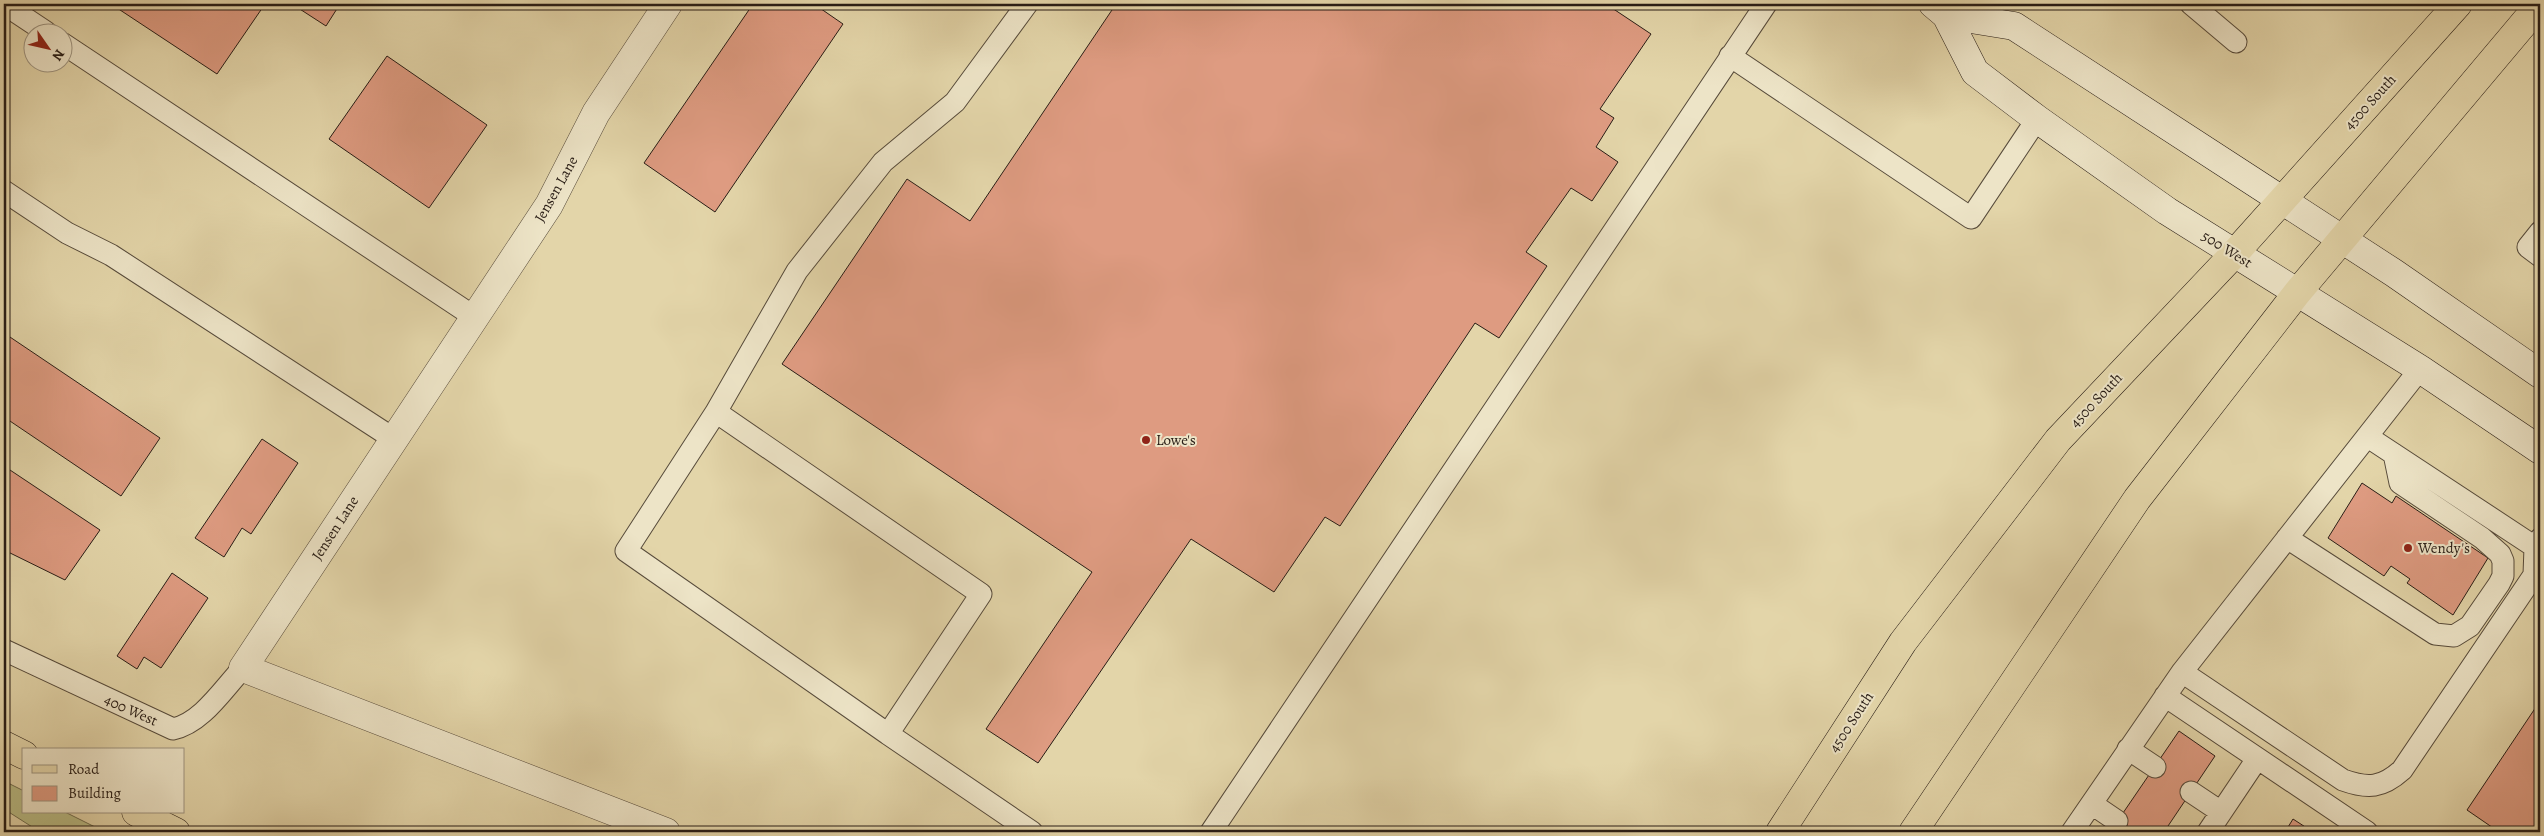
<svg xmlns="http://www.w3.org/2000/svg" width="2544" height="836" font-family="Alegreya,serif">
  <rect width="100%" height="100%" fill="#e3d5a9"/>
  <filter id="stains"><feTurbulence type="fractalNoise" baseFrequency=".004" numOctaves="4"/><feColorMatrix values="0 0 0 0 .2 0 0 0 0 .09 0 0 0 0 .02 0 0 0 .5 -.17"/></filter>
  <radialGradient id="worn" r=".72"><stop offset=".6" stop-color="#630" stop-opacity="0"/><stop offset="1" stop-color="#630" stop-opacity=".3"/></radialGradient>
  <path fill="#b9bc85" stroke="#706c4e" d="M4,781L24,791V812H65L105,832H40L4,809Z"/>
  <path fill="#de9b81" stroke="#281d16" d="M111,4H265L217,74Z
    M292,4H340L326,26Z
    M753,4H814L843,24L715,212L644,163Z
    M1116,4H1606L1651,34L1600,109L1614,118L1596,147L1618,162L1592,201L1571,188L1526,252L1547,266L1499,338L1475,323L1340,526L1325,517L1274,592L1191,539L1038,763L986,729L1092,572L782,364L907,179L970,221Z
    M387,56L487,125L429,208L329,139Z
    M4,333L160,438L121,496L4,417Z
    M262,439L298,463L251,534L242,528L224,557L195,538Z
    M4,466L100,530L65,580L4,550Z
    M2362,483L2392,503L2396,496L2488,558L2453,615L2407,583L2410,579L2391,566L2384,576L2328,538Z
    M172,573L208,598L161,668L144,657L137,669L117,656Z
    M2540,701V832H2499L2467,810Z
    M2179,731L2215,756L2164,832H2110Z
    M2293,819L2313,832H2285Z"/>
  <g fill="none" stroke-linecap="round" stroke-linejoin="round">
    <defs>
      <path id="service" d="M4,4L46,32
        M1027,4L955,102L883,162L797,271L716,412L981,594L888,734L1032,832
        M2191,4L2236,42
        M62,43L476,318
        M1730,56L1971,218L2037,119
        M4,191L67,233L111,255L394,439
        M2540,232L2528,247L2540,256
        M716,412L626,551L888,734
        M2368,437L2535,547
        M2287,538L2435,634L2454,636L2470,626L2499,584L2503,576V561L2500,554L2482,538L2400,483L2394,454
        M4,650L173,729C202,723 223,689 243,668
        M2182,672L2343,780C2368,789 2382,788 2402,770L2534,575L2535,547L2540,539
        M2165,696L2367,832
        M2128,749L2155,767
        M2191,792L2221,812
        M2092,804L2117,821
        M1211,832L1766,4
        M2072,832L2182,672L2420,369
        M2208,832L2257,759"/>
      <path id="minor" d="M666,832L243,668L549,205L596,113L668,4"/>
      <path id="secondary" d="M1933,4L1946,15L1975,72L2037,119L2167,211L2420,369L2540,450
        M1946,15L2014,26L2394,273L2540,374"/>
      <path id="primary" d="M1780,832L1903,642L2058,440L2234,254L2458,4
        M1913,832L2137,499L2297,293L2540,4"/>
      <path id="motorway" d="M4,745L24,755
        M136,812L176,832"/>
    </defs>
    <use href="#service" stroke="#574b3b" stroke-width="23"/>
    <use href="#minor" stroke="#574b3b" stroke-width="29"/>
    <use href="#secondary" stroke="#281d16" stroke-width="29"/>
    <use href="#primary" stroke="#281d16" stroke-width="29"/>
    <use href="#motorway" stroke="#281d16" stroke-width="29"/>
    <use href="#service" stroke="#ede4c7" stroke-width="21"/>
    <use href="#minor" stroke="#ede4c7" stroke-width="28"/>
    <use href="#secondary" stroke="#ede4c7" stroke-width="28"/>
    <use href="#primary" stroke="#e3d5a9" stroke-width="28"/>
    <use href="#motorway" stroke="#e3d5a9" stroke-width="28"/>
  </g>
  <g fill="#8f2418" stroke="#ede4c7" stroke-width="2">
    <circle cx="1146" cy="440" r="5"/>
    <circle cx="2408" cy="548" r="5"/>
  </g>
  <g text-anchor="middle" stroke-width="4" stroke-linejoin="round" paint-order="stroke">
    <g font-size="15" fill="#281d16" stroke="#ede4c7">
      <text transform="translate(2370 102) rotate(-48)" y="5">4500 South</text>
      <text transform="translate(556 189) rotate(-61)" y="5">Jensen Lane</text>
      <text transform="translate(2227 249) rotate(32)" y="5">500 West</text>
      <text transform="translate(2096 400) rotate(-47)" y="5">4500 South</text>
      <text transform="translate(335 528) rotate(-57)" y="5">Jensen Lane</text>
      <text transform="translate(131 710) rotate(24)" y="5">400 West</text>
      <text transform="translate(1851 722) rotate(-57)" y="5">4500 South</text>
    </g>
    <g font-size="15" fill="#281d16" stroke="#ede4c7" text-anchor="start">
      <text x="1156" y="445">Lowe's</text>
      <text x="2418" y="553">Wendy's</text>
    </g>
  </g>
  <rect width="2544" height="836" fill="none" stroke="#e3d5a9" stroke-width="20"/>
  <rect x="5" y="5" width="2534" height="826" fill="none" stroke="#281d16" stroke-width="2.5"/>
  <rect x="10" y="10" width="2524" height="816" fill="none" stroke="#281d16"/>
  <rect x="22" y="748" width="162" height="65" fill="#ede4c7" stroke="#9e9480"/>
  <rect x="32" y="765" width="25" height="8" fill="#e3d5a9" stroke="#9e9480"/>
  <text x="68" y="774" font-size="15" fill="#281d16">Road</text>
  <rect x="32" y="786" width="25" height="15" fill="#de9b81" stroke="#9e9480"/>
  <text x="68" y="798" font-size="15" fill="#281d16">Building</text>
  <g transform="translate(48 48) rotate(124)"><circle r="24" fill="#ede4c7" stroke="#9e9480"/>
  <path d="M0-4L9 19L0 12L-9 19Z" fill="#8f2418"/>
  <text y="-8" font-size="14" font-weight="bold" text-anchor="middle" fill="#281d16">N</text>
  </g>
  <rect width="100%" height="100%" filter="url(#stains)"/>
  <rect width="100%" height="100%" fill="url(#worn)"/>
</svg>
